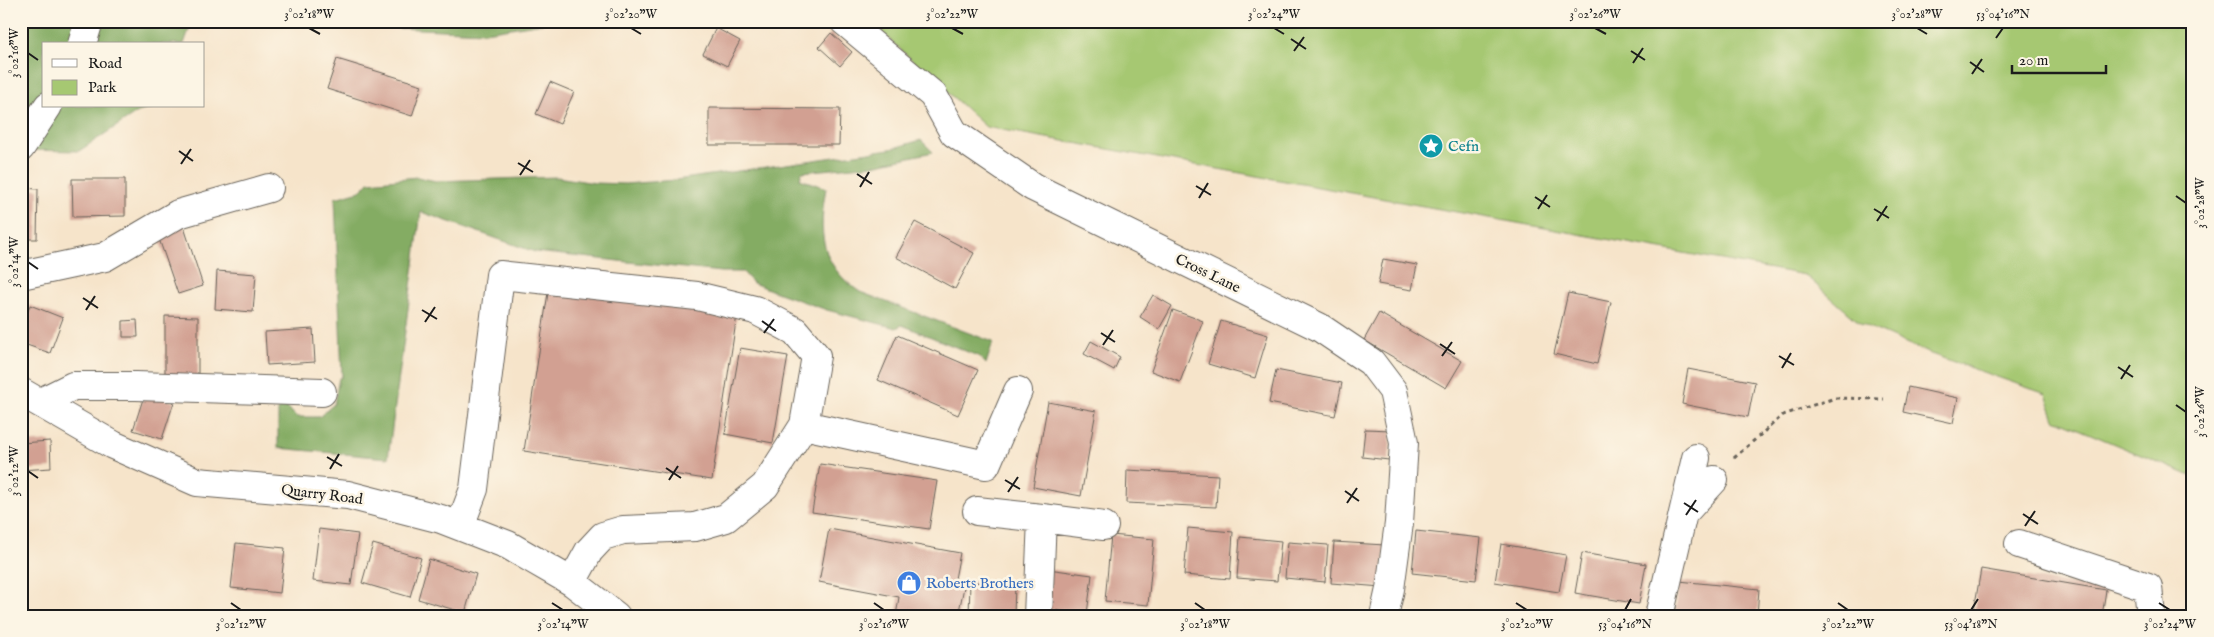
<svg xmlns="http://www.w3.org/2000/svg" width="2214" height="637" font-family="'IM FELL English',serif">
  <rect width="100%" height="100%" fill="#fcf5e5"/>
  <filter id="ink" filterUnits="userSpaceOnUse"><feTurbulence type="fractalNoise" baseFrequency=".02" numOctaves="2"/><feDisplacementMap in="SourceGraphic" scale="10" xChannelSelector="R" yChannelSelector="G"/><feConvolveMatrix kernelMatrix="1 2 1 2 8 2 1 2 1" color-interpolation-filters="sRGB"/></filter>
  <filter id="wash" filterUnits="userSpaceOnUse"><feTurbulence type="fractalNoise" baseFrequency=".0096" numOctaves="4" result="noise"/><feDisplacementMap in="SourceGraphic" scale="20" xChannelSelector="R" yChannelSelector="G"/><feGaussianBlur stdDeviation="1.12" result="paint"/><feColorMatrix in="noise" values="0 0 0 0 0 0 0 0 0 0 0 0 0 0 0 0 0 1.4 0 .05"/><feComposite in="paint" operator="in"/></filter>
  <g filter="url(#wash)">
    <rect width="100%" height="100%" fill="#f6e4ca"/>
    <path fill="#a6c872" stroke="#617247" d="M869,21H2193V477L2055,419L2046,394L1931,354L1860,323L1805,275L986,127Z"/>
    <path fill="#84ac64" stroke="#506440" d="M21,21H192L184,44H44V106H158L138,112L79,151L21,150Z
      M368,21H556L485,32L397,28Z
      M921,140L933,152L873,165L802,172L800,179L826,188C818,233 820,265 860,292L993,342L986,364L980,357L902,325L896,328L827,310L776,292L753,283L743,272H721L535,252L421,212L388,458L278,448V399L297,417H319L334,404L339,378L342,377L335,198L360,191L369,182L417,177L436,181L557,177L595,183L625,184L676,180L890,149Z"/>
    <g id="blocks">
      <path fill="#d2a092" d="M716,28L740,41L727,66L703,54Z
        M831,33L852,52L840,66L819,47Z
        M337,59L422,85L412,116L327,89Z
        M550,82L574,92L560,124L536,114Z
        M709,108L840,109L839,145H709Z
        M72,179H125V216L73,217Z
        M21,188L38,189L37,239H21Z
        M915,222L974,253L955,289L896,257Z
        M183,224L203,286L178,294L157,233Z
        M1383,259L1417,265L1412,290L1378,284Z
        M217,271L256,274L253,312L215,309Z
        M549,286L737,315L712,480L524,451Z
        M1568,293L1611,302L1597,364L1554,354Z
        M1153,295L1172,306L1159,329L1140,317Z
        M30,305L63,318L50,353L21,343V330Z
        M1173,310L1203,321L1180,382L1151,371Z
        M1379,313L1462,361L1446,388L1364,340Z
        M165,316L198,317V380H165Z
        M137,320L138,337H123V321Z
        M1221,321L1268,335L1255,378L1208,364Z
        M313,329L315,362L267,365L265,332Z
        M897,335L978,370L958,415L878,380Z
        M1091,341L1120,357L1114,370L1084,354Z
        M740,348L788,356L773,443L725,434Z
        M1688,369L1755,382L1748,417L1682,404Z
        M1276,370L1342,383L1335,416L1269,403Z
        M1908,387L1958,398L1953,423L1903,412Z
        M145,393L174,402L162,439L133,430Z
        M1048,402L1096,411L1081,496L1033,487Z
        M1365,429L1391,430L1389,460L1362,457Z
        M50,441L51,468L21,470V443Z
        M820,464L937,481L929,529L812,512Z
        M1127,470L1218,475L1216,507L1126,503Z
        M1188,528L1233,532L1230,579L1184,575Z
        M319,529L358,534L351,585L313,581Z
        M829,529L960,553L954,584L964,587L958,616H896L899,597L819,582Z
        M1416,531L1481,538L1476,580L1412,573Z
        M1111,535L1154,539L1148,605L1105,601Z
        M1240,537L1281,541L1277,581L1237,578Z
        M1288,542L1328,545L1325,582L1285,578Z
        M1334,542L1385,545L1382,587L1331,583Z
        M236,543L285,548L280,593L231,588Z
        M373,544L421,558L410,597L362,583Z
        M1501,544L1566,555L1559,592L1495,582Z
        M1582,553L1646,564L1639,604L1575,593Z
        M429,559L476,574L465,613L418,599Z
        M1048,569L1092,575L1087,614L1043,609Z
        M1981,569L2106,590L2102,616H1973Z
        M1679,581L1759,589L1757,616H1675Z
        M970,582L1015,584L1014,616H969Z"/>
    </g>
  </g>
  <g filter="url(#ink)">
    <use href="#blocks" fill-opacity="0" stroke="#686259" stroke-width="1"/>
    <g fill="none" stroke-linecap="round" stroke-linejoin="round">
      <defs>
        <path id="minor" d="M844,21L933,95L954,133L1033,187L1319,327L1371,362L1393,391L1404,443L1399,523L1390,589L1384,616
          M82,44L89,21
          M21,147L48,106
          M21,275L105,257L178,214L269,188
          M21,392L113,445L197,482L348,495L441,519L508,545L572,582L616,616
          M41,402L73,386H136L322,392
          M804,425L986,465L1018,391
          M977,511L1042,518
          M1683,514L1714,480
          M460,526L474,489L500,275L697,296L755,310L795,331L816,356L804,425L765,486L726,518L695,527L623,530L603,536L589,551L572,582
          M2019,544L2148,587L2151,616
          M1038,616L1042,518L1104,526
          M1659,616L1696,458"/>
      </defs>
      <use href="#minor" stroke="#686259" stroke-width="30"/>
      <path stroke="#686259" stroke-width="3" stroke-dasharray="4 4" stroke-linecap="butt" d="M1734,458L1783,415L1835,398L1884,399"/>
      <use href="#minor" stroke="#fff" stroke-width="28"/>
    </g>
  </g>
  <path fill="none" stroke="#1c1c1c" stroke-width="2" d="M309,28L320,34M631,28L641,34M952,28L963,34M1274,28L1284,34M1595,28L1606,34M1917,28L1927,34M1996,38L2003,28M1291,39L1306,49M1294,51L1304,37M1631,51L1645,60M28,53L38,60M1970,62L1984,72M1633,63L1643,48M1972,74L1982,59M179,151L193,161M518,163L533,172M181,164L191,149M857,174L872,184M520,175L530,160M1196,186L1211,195M860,187L869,172M2176,196L2186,203M1535,197L1550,207M1199,198L1208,183M1538,209L1547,195M1874,209L1889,218M1877,221L1887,206M28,262L38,269M83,298L98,308M86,310L95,296M422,310L437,319M762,321L776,331M425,322L435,307M764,333L774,319M1101,333L1115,342M1440,344L1455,354M1103,345L1113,330M1442,356L1452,342M1779,356L1794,365M2118,367L2133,377M1782,368L1791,353M2121,379L2130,365M2176,405L2186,412M327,457L342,466M666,468L681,478M330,469L339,454M28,471L38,478M669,480L678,466M1005,480L1020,489M1345,491L1359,501M1008,492L1018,477M1347,503L1357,488M1684,503L1698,512M2023,514L2038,524M1686,515L1696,500M2025,526L2035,511M231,603L241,610M552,603L563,610M874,603L884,610M1195,603L1205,610M1516,603L1527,610M1838,603L1848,610M2159,603L2170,610M1625,610L1631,599M1971,610L1978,599"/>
  <defs>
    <symbol id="sight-disc" viewBox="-11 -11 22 22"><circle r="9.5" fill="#0f9aa8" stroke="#fcf5e5"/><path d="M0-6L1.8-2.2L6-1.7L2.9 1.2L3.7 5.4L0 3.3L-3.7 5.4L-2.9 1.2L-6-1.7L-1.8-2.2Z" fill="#fff"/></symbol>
    <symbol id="shop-disc" viewBox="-11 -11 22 22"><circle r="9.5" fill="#3f7fe0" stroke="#fcf5e5"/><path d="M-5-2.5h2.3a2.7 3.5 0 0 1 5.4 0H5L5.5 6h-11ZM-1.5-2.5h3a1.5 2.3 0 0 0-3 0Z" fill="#fff"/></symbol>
  </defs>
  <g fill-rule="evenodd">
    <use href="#sight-disc" x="1417" y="132" width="28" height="28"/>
    <use href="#shop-disc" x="895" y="569" width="28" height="28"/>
  </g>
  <g text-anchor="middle" stroke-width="5" stroke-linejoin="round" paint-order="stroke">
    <g font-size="15" fill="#0d838f" stroke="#fcf5e5" text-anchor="start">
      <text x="1448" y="151">Cefn</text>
    </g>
    <g font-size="15" fill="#1c1c1c" stroke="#fcf5e5">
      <text transform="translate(1208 273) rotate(26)" y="5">Cross Lane</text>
      <text transform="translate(322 494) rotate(7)" y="5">Quarry Road</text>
    </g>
    <g font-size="15" fill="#366cbe" stroke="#fcf5e5" text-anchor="start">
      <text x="926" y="588">Roberts Brothers</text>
    </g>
  </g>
  <rect width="2214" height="637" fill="none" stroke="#fcf5e5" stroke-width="55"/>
  <rect x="42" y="42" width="162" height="65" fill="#fcf5e5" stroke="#a29e95"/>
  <rect x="52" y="59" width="25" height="8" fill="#ffffff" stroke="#a29e95"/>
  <text x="88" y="68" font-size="15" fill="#1c1c1c">Road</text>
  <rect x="52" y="80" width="25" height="15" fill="#a6c872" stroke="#a29e95"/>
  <text x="88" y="92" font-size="15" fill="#1c1c1c">Park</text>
  <path d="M2012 65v8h94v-8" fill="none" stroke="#1c1c1c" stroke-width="2.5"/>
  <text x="2019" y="65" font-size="15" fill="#1c1c1c" stroke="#fcf5e5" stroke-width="4" paint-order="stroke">20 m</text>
  <rect x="28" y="28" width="2158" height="582" fill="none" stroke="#1c1c1c" stroke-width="2"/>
  <g font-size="12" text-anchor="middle" fill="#1c1c1c">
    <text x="309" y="18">3°02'18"W</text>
    <text x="631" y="18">3°02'20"W</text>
    <text x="952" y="18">3°02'22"W</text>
    <text x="1274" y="18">3°02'24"W</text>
    <text x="1595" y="18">3°02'26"W</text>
    <text x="1917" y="18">3°02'28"W</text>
    <text x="2003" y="18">53°04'16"N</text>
    <text transform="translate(14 53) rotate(-90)" y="4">3°02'16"W</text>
    <text transform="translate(2200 203) rotate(-90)" y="4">3°02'28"W</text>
    <text transform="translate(14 262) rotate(-90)" y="4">3°02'14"W</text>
    <text transform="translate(2200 412) rotate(-90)" y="4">3°02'26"W</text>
    <text transform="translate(14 471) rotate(-90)" y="4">3°02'12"W</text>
    <text x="241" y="628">3°02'12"W</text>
    <text x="563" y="628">3°02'14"W</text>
    <text x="884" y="628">3°02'16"W</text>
    <text x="1205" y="628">3°02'18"W</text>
    <text x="1527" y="628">3°02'20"W</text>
    <text x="1625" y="628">53°04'16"N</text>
    <text x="1848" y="628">3°02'22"W</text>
    <text x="1971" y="628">53°04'18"N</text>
    <text x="2170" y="628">3°02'24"W</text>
  </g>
</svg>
